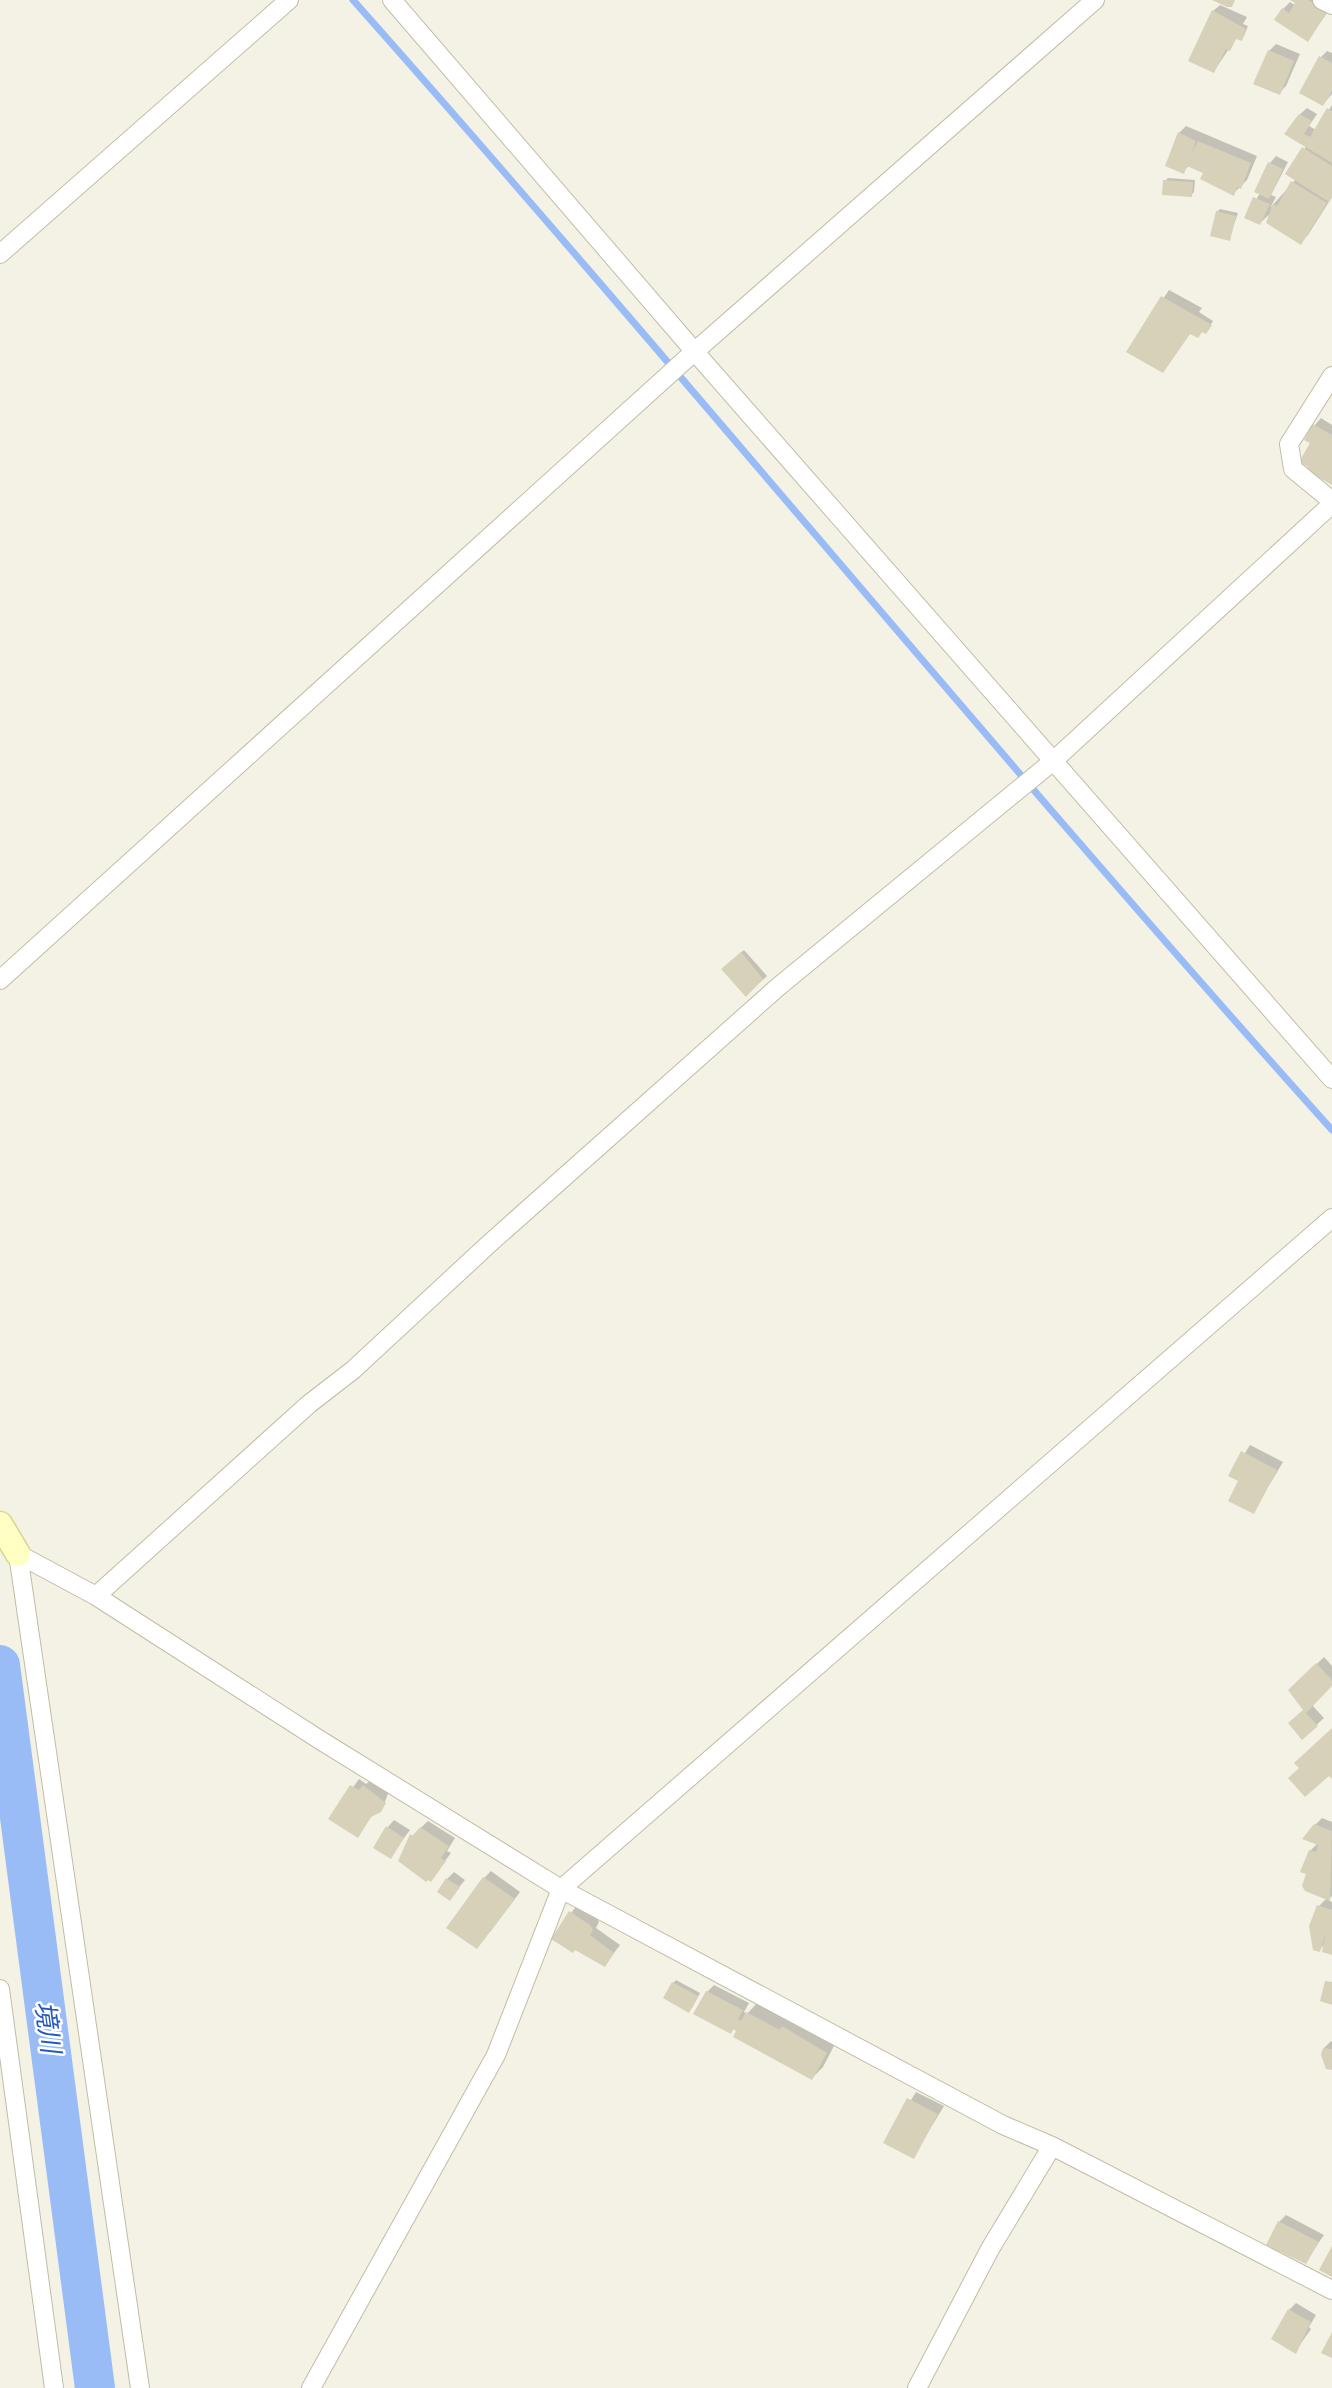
<svg xmlns="http://www.w3.org/2000/svg" width="1332" height="2388" font-family="Jost,'Noto Sans JP',sans-serif">
  <rect width="100%" height="100%" fill="#f4f2e4"/>
  <path fill="#0003" d="M1293,0H1325L1332,6L1308,40L1283,9L1290,2L1296,6L1297,3Z
    M1220,5L1247,17L1243,24L1248,26L1244,36L1241,39L1237,37L1214,71L1213,11Z
    M1276,44L1300,54L1286,86L1279,93L1269,51Z
    M1327,51L1332,53V94L1323,104L1321,57Z
    M1332,105V197L1308,235L1301,242L1273,211L1260,223L1246,217L1260,193L1270,163L1276,156L1288,162L1271,195L1276,197L1270,208L1296,179L1306,145L1286,133L1297,117L1307,108L1317,114L1309,126L1316,130Z
    M1186,126L1257,156L1247,180L1233,194L1205,172L1190,165L1183,171L1179,133Z
    M1168,178L1195,180L1194,192L1191,195L1165,181Z
    M1220,209L1238,213L1229,239L1217,212Z
    M1169,290L1202,308L1199,312L1213,321L1208,329L1191,332L1163,371L1128,352Z
    M1321,418L1332,425V483L1310,466L1315,425Z
    M744,950L767,976L746,995L730,962Z
    M1250,1445L1283,1462L1253,1512L1241,1481L1231,1475Z
    M1324,1657L1332,1666V1683L1312,1705L1324,1718L1303,1737L1306,1709L1290,1690Z
    M359,1779L366,1784L371,1780L389,1791L383,1807L377,1809L357,1836L330,1819Z
    M1322,1818L1332,1822V1896L1328,1900L1332,1902V1953L1325,1944L1319,1950V1906L1327,1898L1308,1873L1310,1851L1318,1843L1315,1825Z
    M394,1820L410,1830L390,1857L388,1827Z
    M428,1821L455,1838L447,1851L451,1853L431,1880L412,1836Z
    M491,1871L520,1892L490,1932L484,1878Z
    M454,1872L465,1880L450,1898L447,1879Z
    M577,1905L597,1918L599,1922L596,1928L620,1945L605,1965L553,1938Z
    M676,1980L700,1993L692,2008L673,1983Z
    M714,1985L749,2003L744,2012L747,2014L758,2002L836,2042L823,2067L812,2078L743,2019L731,2032L707,1992Z
    M1331,2041L1332,2042V2068L1324,2048Z
    M916,2092L944,2106L913,2157L885,2142Z
    M1286,2215L1324,2235L1305,2262L1279,2222Z
    M1296,2303L1316,2315L1309,2327L1311,2329L1295,2352L1289,2310Z"/>
  <g fill="none" stroke-linecap="round" stroke-linejoin="round">
    <path stroke="#9abcf6" stroke-width="7" d="M353,0C684,373 999,759 1332,1130"/>
    <path stroke="#9abcf6" stroke-width="40" d="M0,1665L95,2388"/>
  </g>
  <path fill="#d6d1b8" d="M1212,0H1235L1232,7H1227Z
    M1290,0H1308L1327,12L1308,42L1274,20L1282,8L1289,13L1295,3Z
    M1212,10L1246,29L1242,41L1236,39L1230,51L1226,49L1214,73L1188,61Z
    M1268,50L1294,61L1280,95L1253,84Z
    M1319,56L1332,63V91L1323,106L1299,93Z
    M1327,108L1332,111V163L1284,134L1299,114L1312,121L1304,134L1310,137Z
    M1178,132L1196,141L1191,154L1198,141L1251,163L1241,189L1237,187L1234,196L1200,179L1203,173L1187,166L1184,174L1165,166Z
    M1302,147L1332,166V197L1329,202L1285,174Z
    M1268,162L1283,169L1269,199L1254,192Z
    M1163,180L1193,182L1192,197L1162,195Z
    M1291,181L1327,203L1301,245L1266,223L1273,204L1277,206Z
    M1253,197L1270,204L1260,225L1244,218Z
    M1216,211L1236,216L1230,241L1210,236Z
    M1161,296L1212,325L1206,334L1202,332L1198,338L1190,334L1163,373L1126,352Z
    M1313,424L1332,435V485L1306,470L1308,467L1299,462L1310,443L1304,440Z
    M741,952L763,979L746,997L721,969Z
    M1241,1451L1277,1470L1254,1514L1228,1501L1238,1481L1228,1476Z
    M1316,1663L1332,1680V1686L1306,1713L1318,1726L1302,1740L1288,1723L1303,1710L1288,1690Z
    M1332,1728V1779L1329,1776L1305,1797L1288,1778L1299,1768L1294,1763Z
    M350,1785L359,1790L363,1785L386,1803L381,1812L371,1817L358,1838L328,1819Z
    M1314,1824L1332,1831L1330,1901L1305,1891L1302,1886L1306,1874L1300,1872L1309,1850L1316,1852L1318,1845L1302,1839Z
    M386,1826L404,1838L391,1859L373,1848Z
    M420,1827L449,1846L441,1858L446,1861L431,1882L428,1880L426,1882L398,1861L410,1834L413,1836Z
    M483,1877L515,1899L477,1949L446,1928Z
    M446,1878L460,1887L450,1901L437,1892Z
    M1317,1905L1332,1910V1955L1322,1952L1326,1932L1320,1952L1313,1950L1309,1926Z
    M569,1911L590,1925L593,1930L590,1935L614,1953L605,1967L575,1950L573,1953L551,1939Z
    M1325,1981L1332,1982V2005L1320,2001Z
    M672,1982L698,1996L689,2013L663,1998Z
    M706,1991L743,2010L738,2019L741,2021L746,2012L780,2030L782,2026L827,2053L812,2080L733,2037L736,2031L733,2029L731,2034L693,2014Z
    M1323,2048L1332,2049V2070L1326,2069L1321,2055Z
    M907,2098L938,2114L914,2159L883,2143Z
    M1278,2221L1319,2242L1306,2264L1266,2245Z
    M1332,2246V2277L1319,2270Z
    M1288,2309L1311,2322L1296,2354L1271,2339Z
    M1332,2332V2358L1321,2353Z"/>
  <g fill="none" stroke-linecap="round" stroke-linejoin="round">
    <defs>
      <path id="street" d="M392,0L695,352L1332,1079
        M1322,0L1332,5
        M0,254L289,0
        M1332,376L1289,444L1293,469L1332,501
        M0,980L685,360L1095,0
        M18,1554L96,1596L320,1740L561,1889L1003,2125L1052,2146L1332,2290
        M18,1554L140,2388
        M96,1596L309,1404L353,1370L490,1243L778,987L1052,762L1332,504
        M0,1989L54,2388
        M311,2388L496,2055L561,1889L1332,1218
        M917,2388L990,2249L1052,2146"/>
      <path id="secondary" d="M0,1524L18,1554"/>
    </defs>
    <use href="#street" stroke="#c0bda6" stroke-width="20"/>
    <use href="#secondary" stroke="#d7d48f" stroke-width="27"/>
    <use href="#street" stroke="#fff" stroke-width="18"/>
    <use href="#secondary" stroke="#fffec3" stroke-width="24"/>
  </g>
  <g text-anchor="middle" stroke-width="5" stroke-linejoin="round" paint-order="stroke">
    <g font-size="26" font-style="italic" fill="#2459bb" stroke="#fff">
      <text transform="translate(48 2027) rotate(82)" y="9">境川</text>
    </g>
  </g>
</svg>
